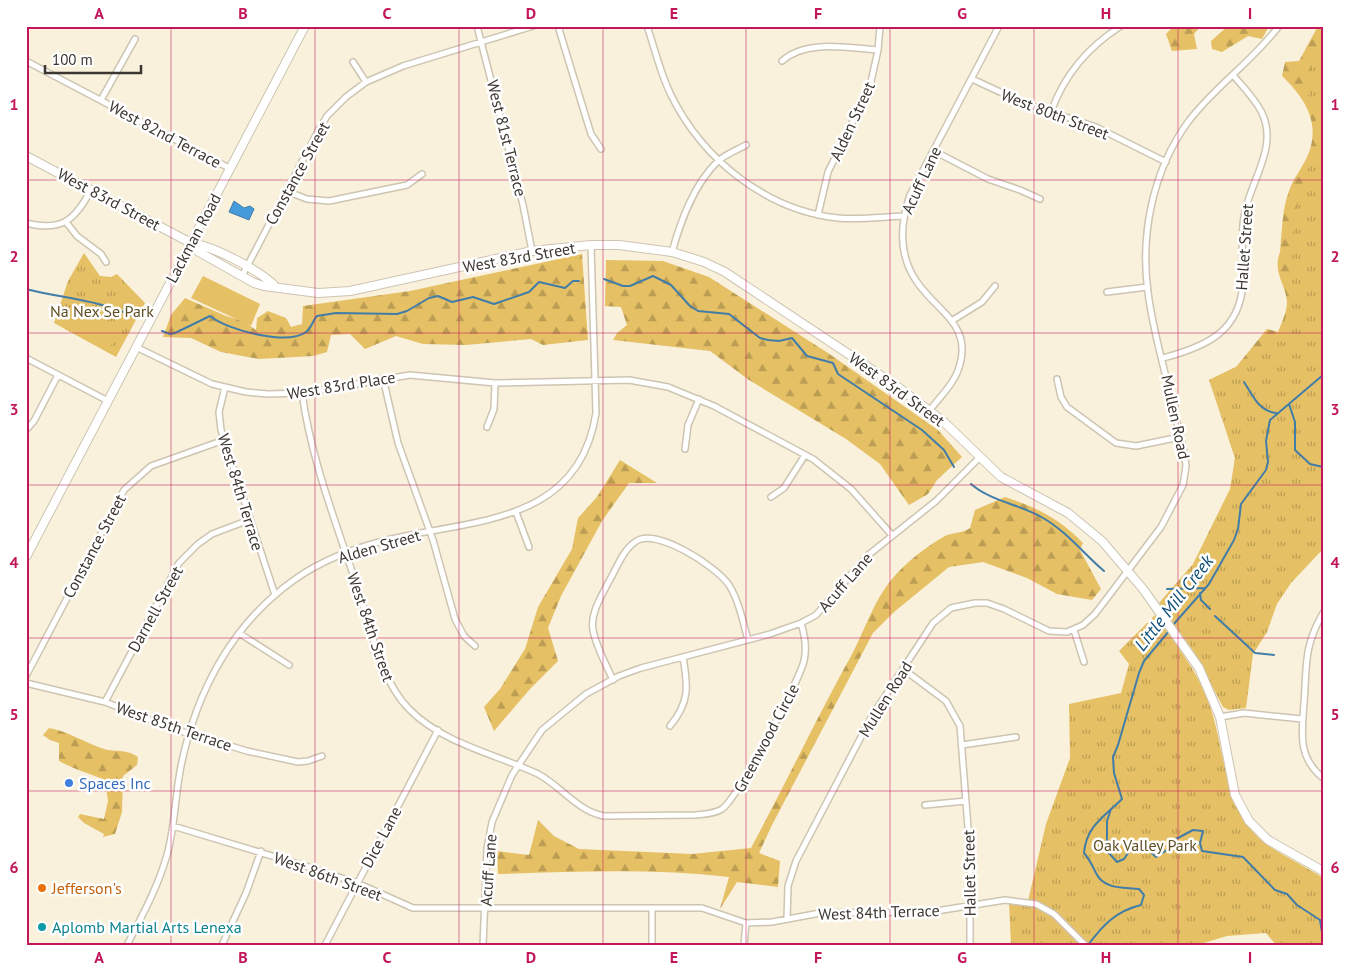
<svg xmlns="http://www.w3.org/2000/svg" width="1349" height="971" font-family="'PT Sans',sans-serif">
  <defs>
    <pattern id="forest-firs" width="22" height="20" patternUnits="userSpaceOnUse" patternTransform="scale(1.25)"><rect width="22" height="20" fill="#e5c064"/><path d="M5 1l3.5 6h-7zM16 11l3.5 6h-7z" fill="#bb9d53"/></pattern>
    <pattern id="park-tufts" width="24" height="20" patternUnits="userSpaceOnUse" patternTransform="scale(1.25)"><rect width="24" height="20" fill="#e5c064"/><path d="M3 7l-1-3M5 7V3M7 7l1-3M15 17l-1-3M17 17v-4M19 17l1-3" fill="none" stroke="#bb9d53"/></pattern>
    <pattern id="water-ripples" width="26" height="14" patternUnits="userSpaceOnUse" patternTransform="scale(1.25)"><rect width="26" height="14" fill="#459bdc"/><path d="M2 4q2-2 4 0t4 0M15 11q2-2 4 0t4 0" fill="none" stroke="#3b7fb3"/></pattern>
  </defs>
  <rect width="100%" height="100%" fill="#faf1dd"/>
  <path fill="url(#forest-firs)" d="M1174,26H1201L1194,34L1197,49L1172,51L1166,34Z
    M1228,26H1269L1262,39L1248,36L1222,52L1212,49L1211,41Z
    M1318,26H1323V356L1234,466L1235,458L1219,408L1221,392L1209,380L1236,367L1267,329L1278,332C1282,322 1287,312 1287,302C1286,284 1272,272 1280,252C1282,232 1282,209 1289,191C1293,179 1302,168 1307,157C1322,124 1305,98 1282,76L1285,62L1299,61Z
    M582,254L588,340L543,345L531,339L466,345L423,344L396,336L365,349L350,334L331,335L327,352L313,356L259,359L221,352L191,338L163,337L171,315L185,298L226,316L243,321L256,330L257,318L268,311L286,318L291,327L302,324L303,306L410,291Z
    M606,260L663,261L709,277L828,353L938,430L962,457L937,480L928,494L909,505L880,464L846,439L749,380L710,351L613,340L617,333L627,325L621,307L605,306Z
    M620,460L657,483H629L602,521L561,596L548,628L558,661L530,689L494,731L484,707L500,689L525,649L538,607L572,549L578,518L597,497Z
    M1005,497C1036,507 1060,519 1083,543L1080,550L1101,589L1092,600L1057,594L1027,578L983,562L949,567L894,612L873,633L772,825L759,853L780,861L778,887L737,882L720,909L729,877C652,868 575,872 498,874L497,851L529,855L538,820L554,836L579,849L692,854L751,848C785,785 816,719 851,656C865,630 873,602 892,579C905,563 927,546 945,536C953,532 962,534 970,528L975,510Z
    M49,728C67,731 84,742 101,748C114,753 125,748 138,757L137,765L123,776L122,812L115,834L103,837L104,834L84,823L78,817L80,814L104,819L108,801L105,780C89,773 75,770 59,761V743L50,740L43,735Z"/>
  <path fill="url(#park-tufts)" d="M1323,30V549L1291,583L1277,604L1267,632L1253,654L1246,708L1229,710L1223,707L1194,652L1159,603L1193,564L1230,489L1235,458L1209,380L1236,367L1274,342L1292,303L1291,256L1294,222L1303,181L1317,147L1316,121L1309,95V74Z
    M84,253L100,276L111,277L117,274L145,303L116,357L54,323L68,281Z
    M1155,615C1175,643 1197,670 1209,703C1225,749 1223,800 1258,837C1272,851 1305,866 1323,878V945H1276L1266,933L1227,936L1197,945H1011L1009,903L1027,905L1046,824L1070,758L1069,704L1121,693L1129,664L1119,651Z"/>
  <path fill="#e5c064" d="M203,276L260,304L251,326L191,298Z
    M66,308L117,335L108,351L57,324Z"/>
  <path fill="url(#water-ripples)" stroke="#427da8" d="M234,201L244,208L250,206L254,209L249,220L229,212Z"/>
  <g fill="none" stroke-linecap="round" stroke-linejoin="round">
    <path stroke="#427da8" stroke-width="2" d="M604,279L623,286H630L653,276L671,285L690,306L698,311L729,314L760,338L768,340L779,341L792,338L807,356L833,363L838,374L922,430L944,450L954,467
      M26,289C65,299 96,299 135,317
      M162,331L170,334L175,333L210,316C227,330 287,346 306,332C311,329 313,320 317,316L336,313L397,314L407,311L429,298L438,296L452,302L473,297L494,304L529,292L539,282L565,288L573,281H579
      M1244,382C1252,394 1258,411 1276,413
      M1289,404L1295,422V450L1310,464L1323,467
      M971,484C992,502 1020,504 1043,518C1066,531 1084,554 1104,571
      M1167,589L1205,588
      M1200,593L1201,600L1210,609
      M1215,616L1255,653L1274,655
      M1173,625L1209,584L1234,540L1238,529L1241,504L1266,470L1268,462L1266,441L1270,420L1323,375
      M1111,809L1107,821V851L1117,862L1124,859L1132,847L1144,846L1156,857L1175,845L1176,839L1193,830L1203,831L1200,843L1202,851L1243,857L1275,890L1287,894L1297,905L1320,920L1323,939
      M1088,945C1103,925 1116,911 1141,905L1144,895L1139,889C1124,887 1104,890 1096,873C1092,865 1090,860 1084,853C1086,826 1105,816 1122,799L1114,773L1113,757L1118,745L1139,673L1144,661L1169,631"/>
    <defs>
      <path id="street" d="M477,26L523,205L532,251
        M558,26L591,134L601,149
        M647,26C655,49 660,73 671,95C703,160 766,210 838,218C859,220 881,217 903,216
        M26,61L229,168
        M782,61C806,39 848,48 878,50
        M353,62L366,82
        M972,79L1024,103L1096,127L1166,162
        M101,100L135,39
        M1051,112C1064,75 1088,47 1121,26
        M934,151L988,179L1020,190L1040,199
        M286,191L307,199L329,201L407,185L422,174
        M818,215L828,172L870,86L878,50L880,26
        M66,222L77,236L101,254L106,262
        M26,223C62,232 75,220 91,190
        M672,252C681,220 694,184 718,161C726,154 737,150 746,145
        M242,276L317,133L327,116L346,97L366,82L403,66L533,26
        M1107,292L1147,287
        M953,320L982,302L995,286
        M136,347L212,384L246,392L268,394L302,393L410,375L495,383L629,380L668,387L714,406L813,459L851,489L891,534
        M26,358L108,401
        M1163,358C1205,347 1241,332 1243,281C1244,260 1240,238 1244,217C1249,182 1280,147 1261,111C1254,98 1243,87 1233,75
        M383,378L398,443L433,540L455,619L464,636L475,646
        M1057,379L1061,397L1067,407L1116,443L1136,446L1180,437
        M225,387L219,412L221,430L275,595
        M302,393C311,459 336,523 357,586C370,625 380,681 410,710C444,744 496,754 538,774C561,786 577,811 604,816L696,815C705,814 714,814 722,809C737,799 799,681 804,661C807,648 805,636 801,623
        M930,410C939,398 951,387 957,373C976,326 938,313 917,282C898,255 900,224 910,195L999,26
        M487,427L494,409L495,383
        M26,430L34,421L58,375
        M685,449L688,425L699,399
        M771,497L784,488L805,455
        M516,512L529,547
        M1323,613C1303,648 1307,666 1304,703C1302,732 1297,757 1323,778
        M1074,630L1084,662
        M239,633L289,665
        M903,669L946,701L960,726L970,853V945
        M26,676L124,490L151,466L224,440
        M613,680C606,664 596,647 593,630C590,614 601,597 608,583C616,570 622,551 635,542C655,526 717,567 729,585C739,601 743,622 748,640
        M26,683L105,702L177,730L247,751L298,762L308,761L322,756
        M105,702L179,563L198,544L212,534L249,520
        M1220,717L1244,713L1302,719
        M670,726C690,702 688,686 683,657
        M962,745L1016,737
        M925,805L966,801
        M173,826L315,869L357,883L413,908H702L746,923L772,922L820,913L930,912L1005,900L1036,904L1054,914L1085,945
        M787,919L788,886L796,861L872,716L933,623L951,608L975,603H987L1004,609L1049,631L1067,632L1083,625L1095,614L1161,527L1183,485L1186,466C1184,448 1179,431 1175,414C1166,374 1153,333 1148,292C1140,234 1153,170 1188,122C1215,86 1252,62 1279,26
        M127,945C142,916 158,887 167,855C175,826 175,796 181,766C196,692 232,624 294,580C323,559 357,547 391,539C477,519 579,523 596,413L591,245
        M222,945L246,893L261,851
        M325,945L438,730
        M483,945L487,849L492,822L512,775L542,730L586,694L619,676L641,668L770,634L801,623L816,615L867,556L936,501L980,457
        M652,945V908
        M744,945L746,923"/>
      <path id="secondary" d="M26,156L191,243C213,246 259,270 275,286
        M191,243L199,252L254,283L264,286L318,293L350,291L532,251L591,245H619L672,252L704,262L725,272L898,387L944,422L1001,477L1068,513L1102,541L1143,589L1199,668L1220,717L1235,795L1249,821L1268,840L1323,871
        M26,557L305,26"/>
    </defs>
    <use href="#street" stroke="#cdc5b2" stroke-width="8"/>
    <use href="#secondary" stroke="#cdc5b2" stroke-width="10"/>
    <use href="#street" stroke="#fff" stroke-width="5"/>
    <use href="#secondary" stroke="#fff" stroke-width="8"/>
  </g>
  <path fill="none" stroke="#c2185b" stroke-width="1" stroke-opacity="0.55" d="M171,26V945M315,26V945M459,26V945M603,26V945M746,26V945M890,26V945M1034,26V945M1178,26V945M26,180H1323M26,333H1323M26,485H1323M26,638H1323M26,791H1323"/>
  <circle fill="#3f7fe0" stroke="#fff" stroke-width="2" cx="69" cy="783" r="5"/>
  <circle fill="#e8710a" stroke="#fff" stroke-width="2" cx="42" cy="888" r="5"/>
  <circle fill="#0f9aa8" stroke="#fff" stroke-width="2" cx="42" cy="927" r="5"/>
  <g text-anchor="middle" stroke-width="5" stroke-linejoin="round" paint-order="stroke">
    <g font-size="16" fill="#3b3730" stroke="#fff">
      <text transform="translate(1055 114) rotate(21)" y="6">West 80th Street</text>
      <text transform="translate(852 121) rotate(-65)" y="6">Alden Street</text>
      <text transform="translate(165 134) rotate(28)" y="6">West 82nd Terrace</text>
      <text transform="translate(507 138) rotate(76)" y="6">West 81st Terrace</text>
      <text transform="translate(297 173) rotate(-61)" y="6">Constance Street</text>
      <text transform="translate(921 180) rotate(-65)" y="6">Acuff Lane</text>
      <text transform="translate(109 199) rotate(28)" y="6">West 83rd Street</text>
      <text transform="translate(193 238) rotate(-62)" y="6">Lackman Road</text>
      <text transform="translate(1244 247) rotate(-86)" y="6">Hallet Street</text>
      <text transform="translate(519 257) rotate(-10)" y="6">West 83rd Street</text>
      <text transform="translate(341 385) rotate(-9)" y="6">West 83rd Place</text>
      <text transform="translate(897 389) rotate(36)" y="6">West 83rd Street</text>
      <text transform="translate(1176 417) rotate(78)" y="6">Mullen Road</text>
      <text transform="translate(241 492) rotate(73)" y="6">West 84th Terrace</text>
      <text transform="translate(94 546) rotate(-62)" y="6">Constance Street</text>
      <text transform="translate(379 546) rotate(-16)" y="6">Alden Street</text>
      <text transform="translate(845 582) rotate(-49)" y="6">Acuff Lane</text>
      <text transform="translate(155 609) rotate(-61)" y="6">Darnell Street</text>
      <text transform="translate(371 627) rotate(71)" y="6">West 84th Street</text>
      <text transform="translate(885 699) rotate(-58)" y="6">Mullen Road</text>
      <text transform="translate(174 726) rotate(19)" y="6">West 85th Terrace</text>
      <text transform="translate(766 738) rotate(-62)" y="6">Greenwood Circle</text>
      <text transform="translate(381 837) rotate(-62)" y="6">Dice Lane</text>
      <text transform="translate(488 870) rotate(-86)" y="6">Acuff Lane</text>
      <text transform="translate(969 873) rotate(-91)" y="6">Hallet Street</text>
      <text transform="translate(328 876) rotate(20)" y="6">West 86th Street</text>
      <text transform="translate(879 912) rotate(-2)" y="6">West 84th Terrace</text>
    </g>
    <g font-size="16" fill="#5f4e24" stroke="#fff">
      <text x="102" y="317">Na Nex Se Park</text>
      <text x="1145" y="851">Oak Valley Park</text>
    </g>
    <g font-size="16" fill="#366cbe" stroke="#fff" text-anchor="start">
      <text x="79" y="789">Spaces Inc</text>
    </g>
    <g font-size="16" fill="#c56008" stroke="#fff" text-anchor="start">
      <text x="52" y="894">Jefferson's</text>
    </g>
    <g font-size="16" fill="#0d838f" stroke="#fff" text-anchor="start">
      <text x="52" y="933">Aplomb Martial Arts Lenexa</text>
    </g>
    <g font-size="18" font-style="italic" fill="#0c4d79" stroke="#fff">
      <text transform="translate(1174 603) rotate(-52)" y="6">Little Mill Creek</text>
    </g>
  </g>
  <rect width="1349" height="971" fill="none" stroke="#ffffff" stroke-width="55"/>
  <path d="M45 65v8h96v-8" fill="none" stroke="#3b3730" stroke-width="2.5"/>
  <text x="52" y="65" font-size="15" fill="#3b3730" stroke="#ffffff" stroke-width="4" paint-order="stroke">100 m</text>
  <rect x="28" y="28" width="1294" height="916" fill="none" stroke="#c2185b" stroke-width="2"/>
  <g font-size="16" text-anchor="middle" font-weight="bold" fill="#c2185b">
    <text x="99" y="19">A</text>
    <text x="243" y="19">B</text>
    <text x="387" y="19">C</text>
    <text x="531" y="19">D</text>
    <text x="674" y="19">E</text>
    <text x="818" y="19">F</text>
    <text x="962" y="19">G</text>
    <text x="1106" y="19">H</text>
    <text x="1250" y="19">I</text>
    <text x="14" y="110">1</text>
    <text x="1335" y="110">1</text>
    <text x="14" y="262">2</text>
    <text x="1335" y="262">2</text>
    <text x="14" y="415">3</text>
    <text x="1335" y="415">3</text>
    <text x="14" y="568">4</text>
    <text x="1335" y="568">4</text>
    <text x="14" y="720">5</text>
    <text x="1335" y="720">5</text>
    <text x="14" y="873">6</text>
    <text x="1335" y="873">6</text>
    <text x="99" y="963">A</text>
    <text x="243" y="963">B</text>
    <text x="387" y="963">C</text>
    <text x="531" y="963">D</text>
    <text x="674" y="963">E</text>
    <text x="818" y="963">F</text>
    <text x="962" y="963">G</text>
    <text x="1106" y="963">H</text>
    <text x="1250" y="963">I</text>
  </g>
</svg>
